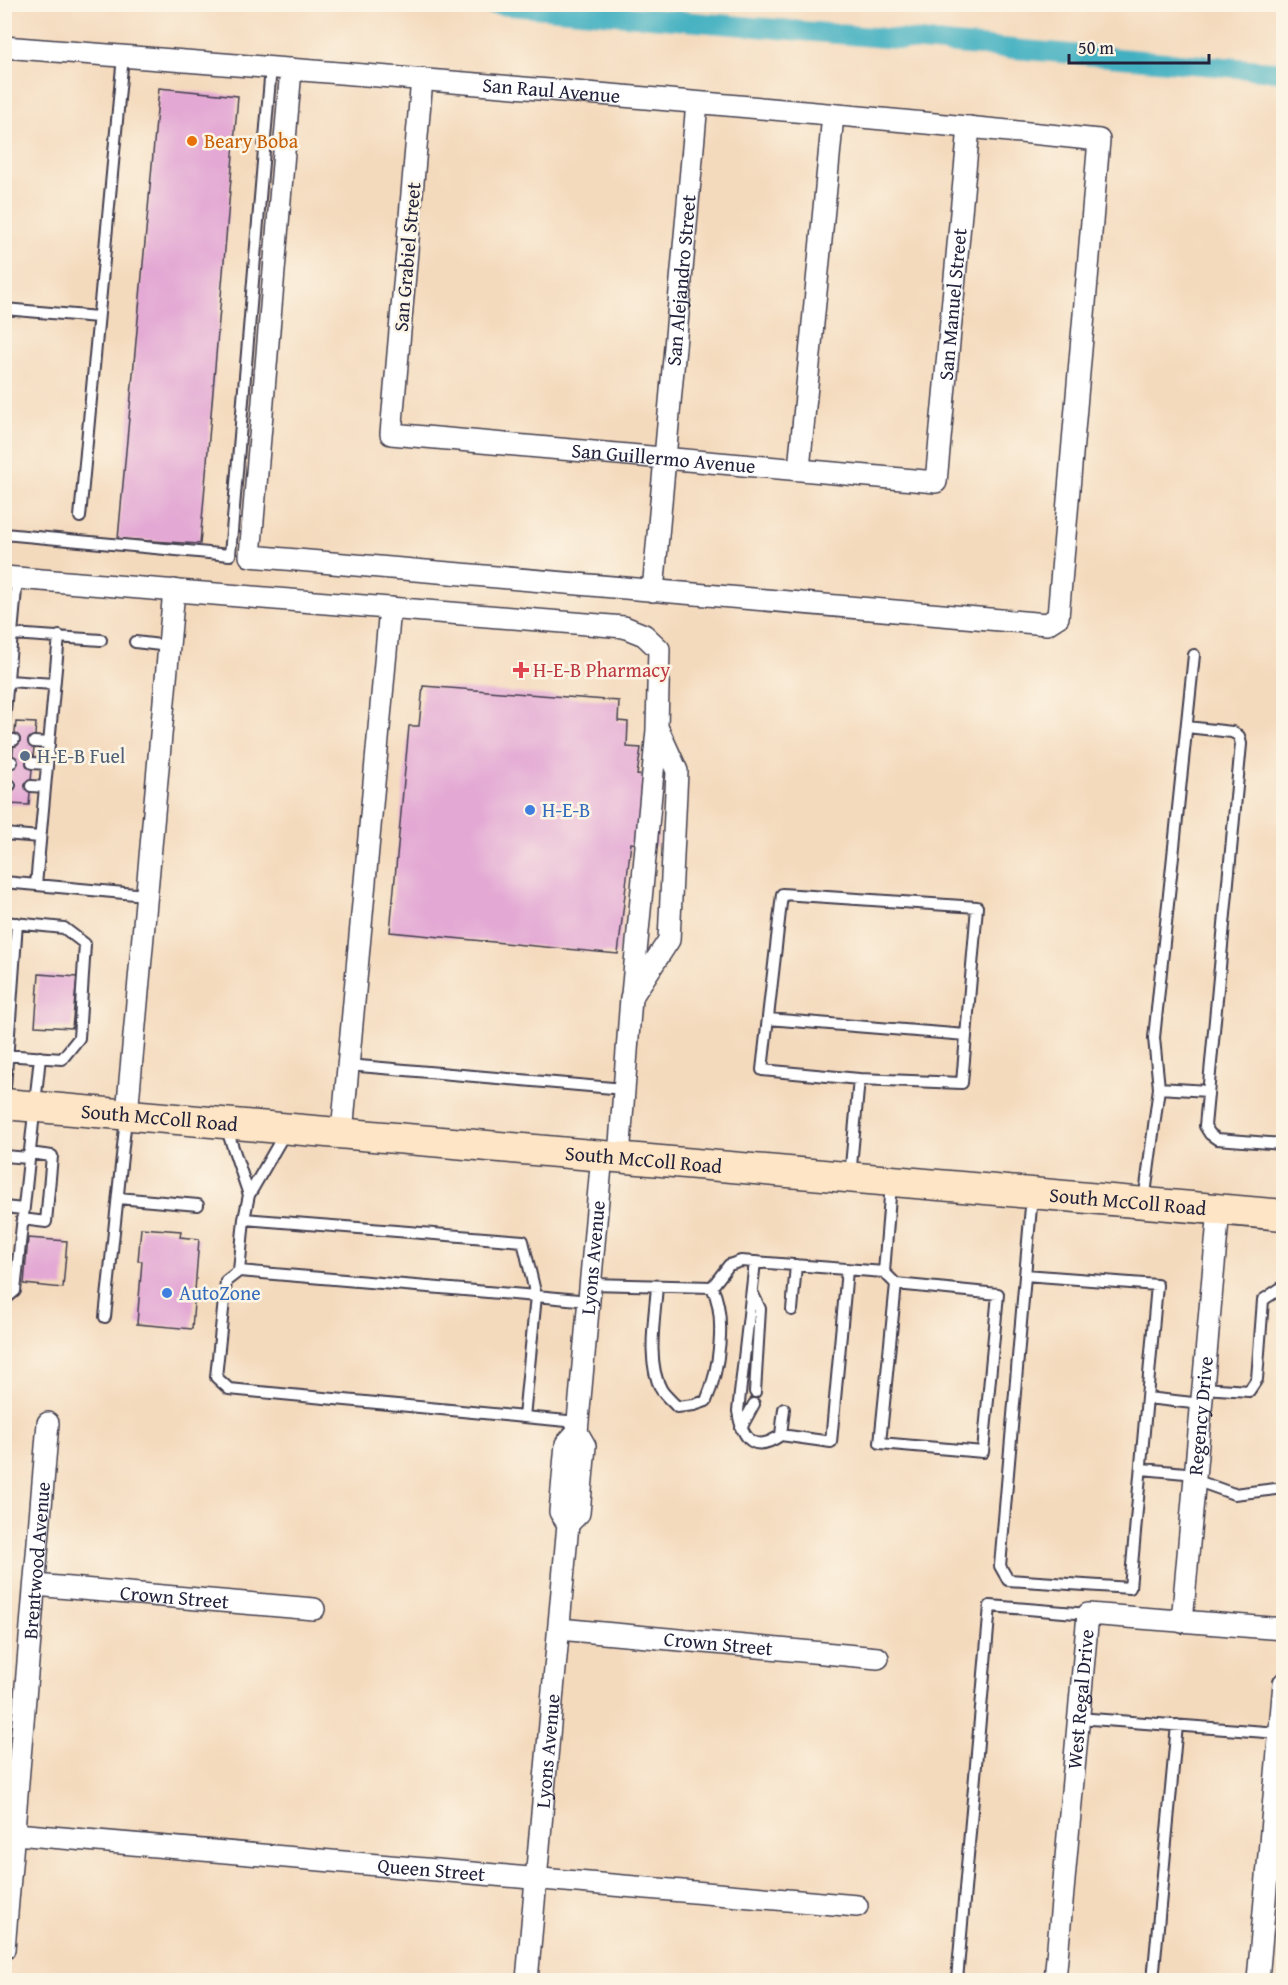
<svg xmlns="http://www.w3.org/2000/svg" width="1288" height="1985" font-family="'Gentium Book Plus',serif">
  <rect width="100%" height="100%" fill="#fcf5e5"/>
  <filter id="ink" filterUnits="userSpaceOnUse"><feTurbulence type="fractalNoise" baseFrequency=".0167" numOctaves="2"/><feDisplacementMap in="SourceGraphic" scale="12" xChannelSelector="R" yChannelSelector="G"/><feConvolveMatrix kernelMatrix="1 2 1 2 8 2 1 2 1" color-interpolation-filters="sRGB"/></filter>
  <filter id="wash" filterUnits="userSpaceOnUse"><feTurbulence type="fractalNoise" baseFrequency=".008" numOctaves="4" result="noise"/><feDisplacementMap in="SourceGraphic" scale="24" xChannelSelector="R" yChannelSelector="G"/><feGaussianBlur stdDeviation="1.35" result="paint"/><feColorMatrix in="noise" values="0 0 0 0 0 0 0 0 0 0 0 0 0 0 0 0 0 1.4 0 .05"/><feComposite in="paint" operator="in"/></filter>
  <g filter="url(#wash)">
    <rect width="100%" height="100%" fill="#f4dabd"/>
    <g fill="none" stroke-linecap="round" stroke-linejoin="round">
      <path stroke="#43b0c1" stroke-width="20" d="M485,4L1284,72"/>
    </g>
    <g id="blocks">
      <path fill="#e3a8d4" d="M159,88L238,96L200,544L118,539Z
        M423,686L619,701L618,721L628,722L627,747L641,748L637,775L661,778L657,846L631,843L618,954L390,932L409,726H419Z
        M16,722L36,723L29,805L8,804Z
        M39,974L77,977L72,1028L35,1026Z
        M141,1228L181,1231L180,1237L199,1239L192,1329L137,1324L142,1261H138Z
        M4,1231L9,1232L6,1260H4Z
        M28,1238L67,1241L63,1288L24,1284Z"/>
    </g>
  </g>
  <g filter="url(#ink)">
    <use href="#blocks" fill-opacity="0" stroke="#423e4e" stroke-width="1.5"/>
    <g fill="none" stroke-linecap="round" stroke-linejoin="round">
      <defs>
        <path id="service" d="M4,309L98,317
          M80,517L123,56
          M4,534L230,555L271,67
          M12,634L101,640
          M135,642L169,646
          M8,681L54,684
          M4,723L17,578
          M1187,727L1232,732L1239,736L1241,744L1205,1126L1210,1134L1217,1139L1283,1144
          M4,739L14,740
          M34,742L49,743
          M4,761L12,762
          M32,763L47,764
          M4,784L10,785
          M31,786L45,787
          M4,834L40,837
          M4,882L146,895
          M36,885L59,636
          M4,922L64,928L85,944L79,1038L62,1059L4,1055
          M768,1019L966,1035
          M348,1065L624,1089
          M1159,1088L1208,1091
          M4,1102L17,923
          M226,1127L249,1195
          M286,1131L249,1195L244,1219L523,1241L536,1296L589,1301
          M4,1156L29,1158
          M850,1177L859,1079L962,1083L977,907L782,894L762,1070L859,1079
          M118,1198L198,1205
          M1144,1202L1159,1088L1154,1038L1194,655
          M4,1207L23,1209
          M22,1219L46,1222L52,1156L29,1153
          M244,1219L239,1271L226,1281L216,1377L229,1389L524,1417
          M755,1262L738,1411C742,1439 754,1454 781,1435L831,1442L847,1270
          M239,1271L536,1296L524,1417L578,1422
          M884,1272L896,1284L998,1294L983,1452L880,1443L896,1284
          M1025,1275L1157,1285L1130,1588L1008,1580L1000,1566L1032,1195
          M590,1284L712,1287
          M657,1286C655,1316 646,1362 661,1389C665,1396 672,1401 677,1407L694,1405L706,1401C719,1371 727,1317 712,1287
          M712,1287L729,1265L741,1261L884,1272L891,1184
          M752,1292L760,1309L755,1392
          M4,1300L15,1291L40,1057
          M792,1310L796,1265
          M105,1317L126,1118
          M1203,1388L1249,1391L1257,1379L1263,1300L1284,1286
          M1147,1398L1202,1404
          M741,1428L754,1404
          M781,1435L784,1409
          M1142,1469L1196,1474
          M1195,1480L1234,1494L1284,1488
          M1078,1718L1279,1733
          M957,1980L990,1606L1088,1614
          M1153,1980L1177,1725"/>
        <g id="minor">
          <path id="s1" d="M4,47C369,75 735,103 1099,140L1058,617L1047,624L250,556L291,69"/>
          <path id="s2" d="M422,79L391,434L936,482L969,127"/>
          <path d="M799,469L833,115"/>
          <path d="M4,577L624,627L644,635L659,649L657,727L677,771L669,940L631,998L619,1157"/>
          <path id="s3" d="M653,591L697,103"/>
          <path d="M632,995L657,730"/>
          <path d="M127,1114L174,590"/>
          <path d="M342,1133L390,608"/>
          <path id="s4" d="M568,1524L579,1513L585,1446L577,1432L602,1155"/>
          <path id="s5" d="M35,1585L314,1609"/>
          <path id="s6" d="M1182,1622L1219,1209"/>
          <path id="s7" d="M559,1629L878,1658"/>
          <path id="s8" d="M4,1833L857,1906"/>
          <path id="s9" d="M4,1949L48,1423"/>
          <path id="s10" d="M527,1980L568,1524L560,1512L566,1444L577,1432"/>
          <path id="s11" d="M1055,1980L1088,1614L1284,1629"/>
          <path d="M1258,1980L1284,1683"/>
        </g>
        <g id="secondary">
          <path id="s12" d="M4,1104L1284,1215"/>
        </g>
      </defs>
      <use href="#service" stroke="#423e4e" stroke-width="14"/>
      <use href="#minor" stroke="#423e4e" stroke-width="24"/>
      <use href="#secondary" stroke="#423e4e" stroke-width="33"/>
      <use href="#service" stroke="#fff" stroke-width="10"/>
      <use href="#minor" stroke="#fff" stroke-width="21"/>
      <use href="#secondary" stroke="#fde5c5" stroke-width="30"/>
    </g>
  </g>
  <circle fill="#e8710a" stroke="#fcf5e5" stroke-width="2" cx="192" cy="141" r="6"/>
  <path fill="#e0444e" stroke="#fcf5e5" stroke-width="2" d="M518 661h6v6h6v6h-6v6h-6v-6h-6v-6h6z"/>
  <circle fill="#5c6f8a" stroke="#fcf5e5" stroke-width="2" cx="25" cy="756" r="6"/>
  <g fill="#3f7fe0" stroke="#fcf5e5" stroke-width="2">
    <circle cx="530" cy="810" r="6"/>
    <circle cx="167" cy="1293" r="6"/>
  </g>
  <g text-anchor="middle" stroke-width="5" stroke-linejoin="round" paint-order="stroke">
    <g font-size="20" fill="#22223b" stroke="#fcf5e5">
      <text dy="7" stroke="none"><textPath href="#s1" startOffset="549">San Raul Avenue</textPath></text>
      <text transform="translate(407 257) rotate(-85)" y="7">San Grabiel Street</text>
      <text dy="7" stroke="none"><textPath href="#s3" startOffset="312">San Alejandro Street</textPath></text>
      <text dy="7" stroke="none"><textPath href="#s2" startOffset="1082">San Manuel Street</textPath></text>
      <text dy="7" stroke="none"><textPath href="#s2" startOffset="630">San Guillermo Avenue</textPath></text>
      <text dy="7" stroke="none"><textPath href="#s12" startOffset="156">South McColl Road</textPath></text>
      <text dy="7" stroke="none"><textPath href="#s12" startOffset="642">South McColl Road</textPath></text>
      <text dy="7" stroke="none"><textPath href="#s12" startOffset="1128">South McColl Road</textPath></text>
      <text dy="7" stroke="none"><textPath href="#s4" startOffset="274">Lyons Avenue</textPath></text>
      <text dy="7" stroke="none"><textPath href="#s6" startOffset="207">Regency Drive</textPath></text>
      <text dy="7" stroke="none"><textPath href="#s9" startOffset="390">Brentwood Avenue</textPath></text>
      <text dy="7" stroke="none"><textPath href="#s5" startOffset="140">Crown Street</textPath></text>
      <text dy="7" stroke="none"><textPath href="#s7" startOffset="160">Crown Street</textPath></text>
      <text dy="7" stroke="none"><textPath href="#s11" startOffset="282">West Regal Drive</textPath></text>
      <text dy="7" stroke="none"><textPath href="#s10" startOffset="230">Lyons Avenue</textPath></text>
      <text dy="7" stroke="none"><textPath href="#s8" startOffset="429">Queen Street</textPath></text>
    </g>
    <g font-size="20" fill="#c56008" stroke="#fcf5e5" text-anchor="start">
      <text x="204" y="148">Beary Boba</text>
    </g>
    <g font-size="20" fill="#be3a42" stroke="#fcf5e5" text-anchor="start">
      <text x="533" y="677">H-E-B Pharmacy</text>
    </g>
    <g font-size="20" fill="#4e5e75" stroke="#fcf5e5" text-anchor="start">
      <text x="37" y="763">H-E-B Fuel</text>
    </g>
    <g font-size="20" fill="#366cbe" stroke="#fcf5e5" text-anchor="start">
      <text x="542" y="817">H-E-B</text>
      <text x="179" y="1300">AutoZone</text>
    </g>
  </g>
  <rect width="1288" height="1985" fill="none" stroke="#fcf5e5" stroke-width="24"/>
  <path d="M1069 54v9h140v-9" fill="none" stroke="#22223b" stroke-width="3"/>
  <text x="1078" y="54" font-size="18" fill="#22223b" stroke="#fcf5e5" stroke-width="4.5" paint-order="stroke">50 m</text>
</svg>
